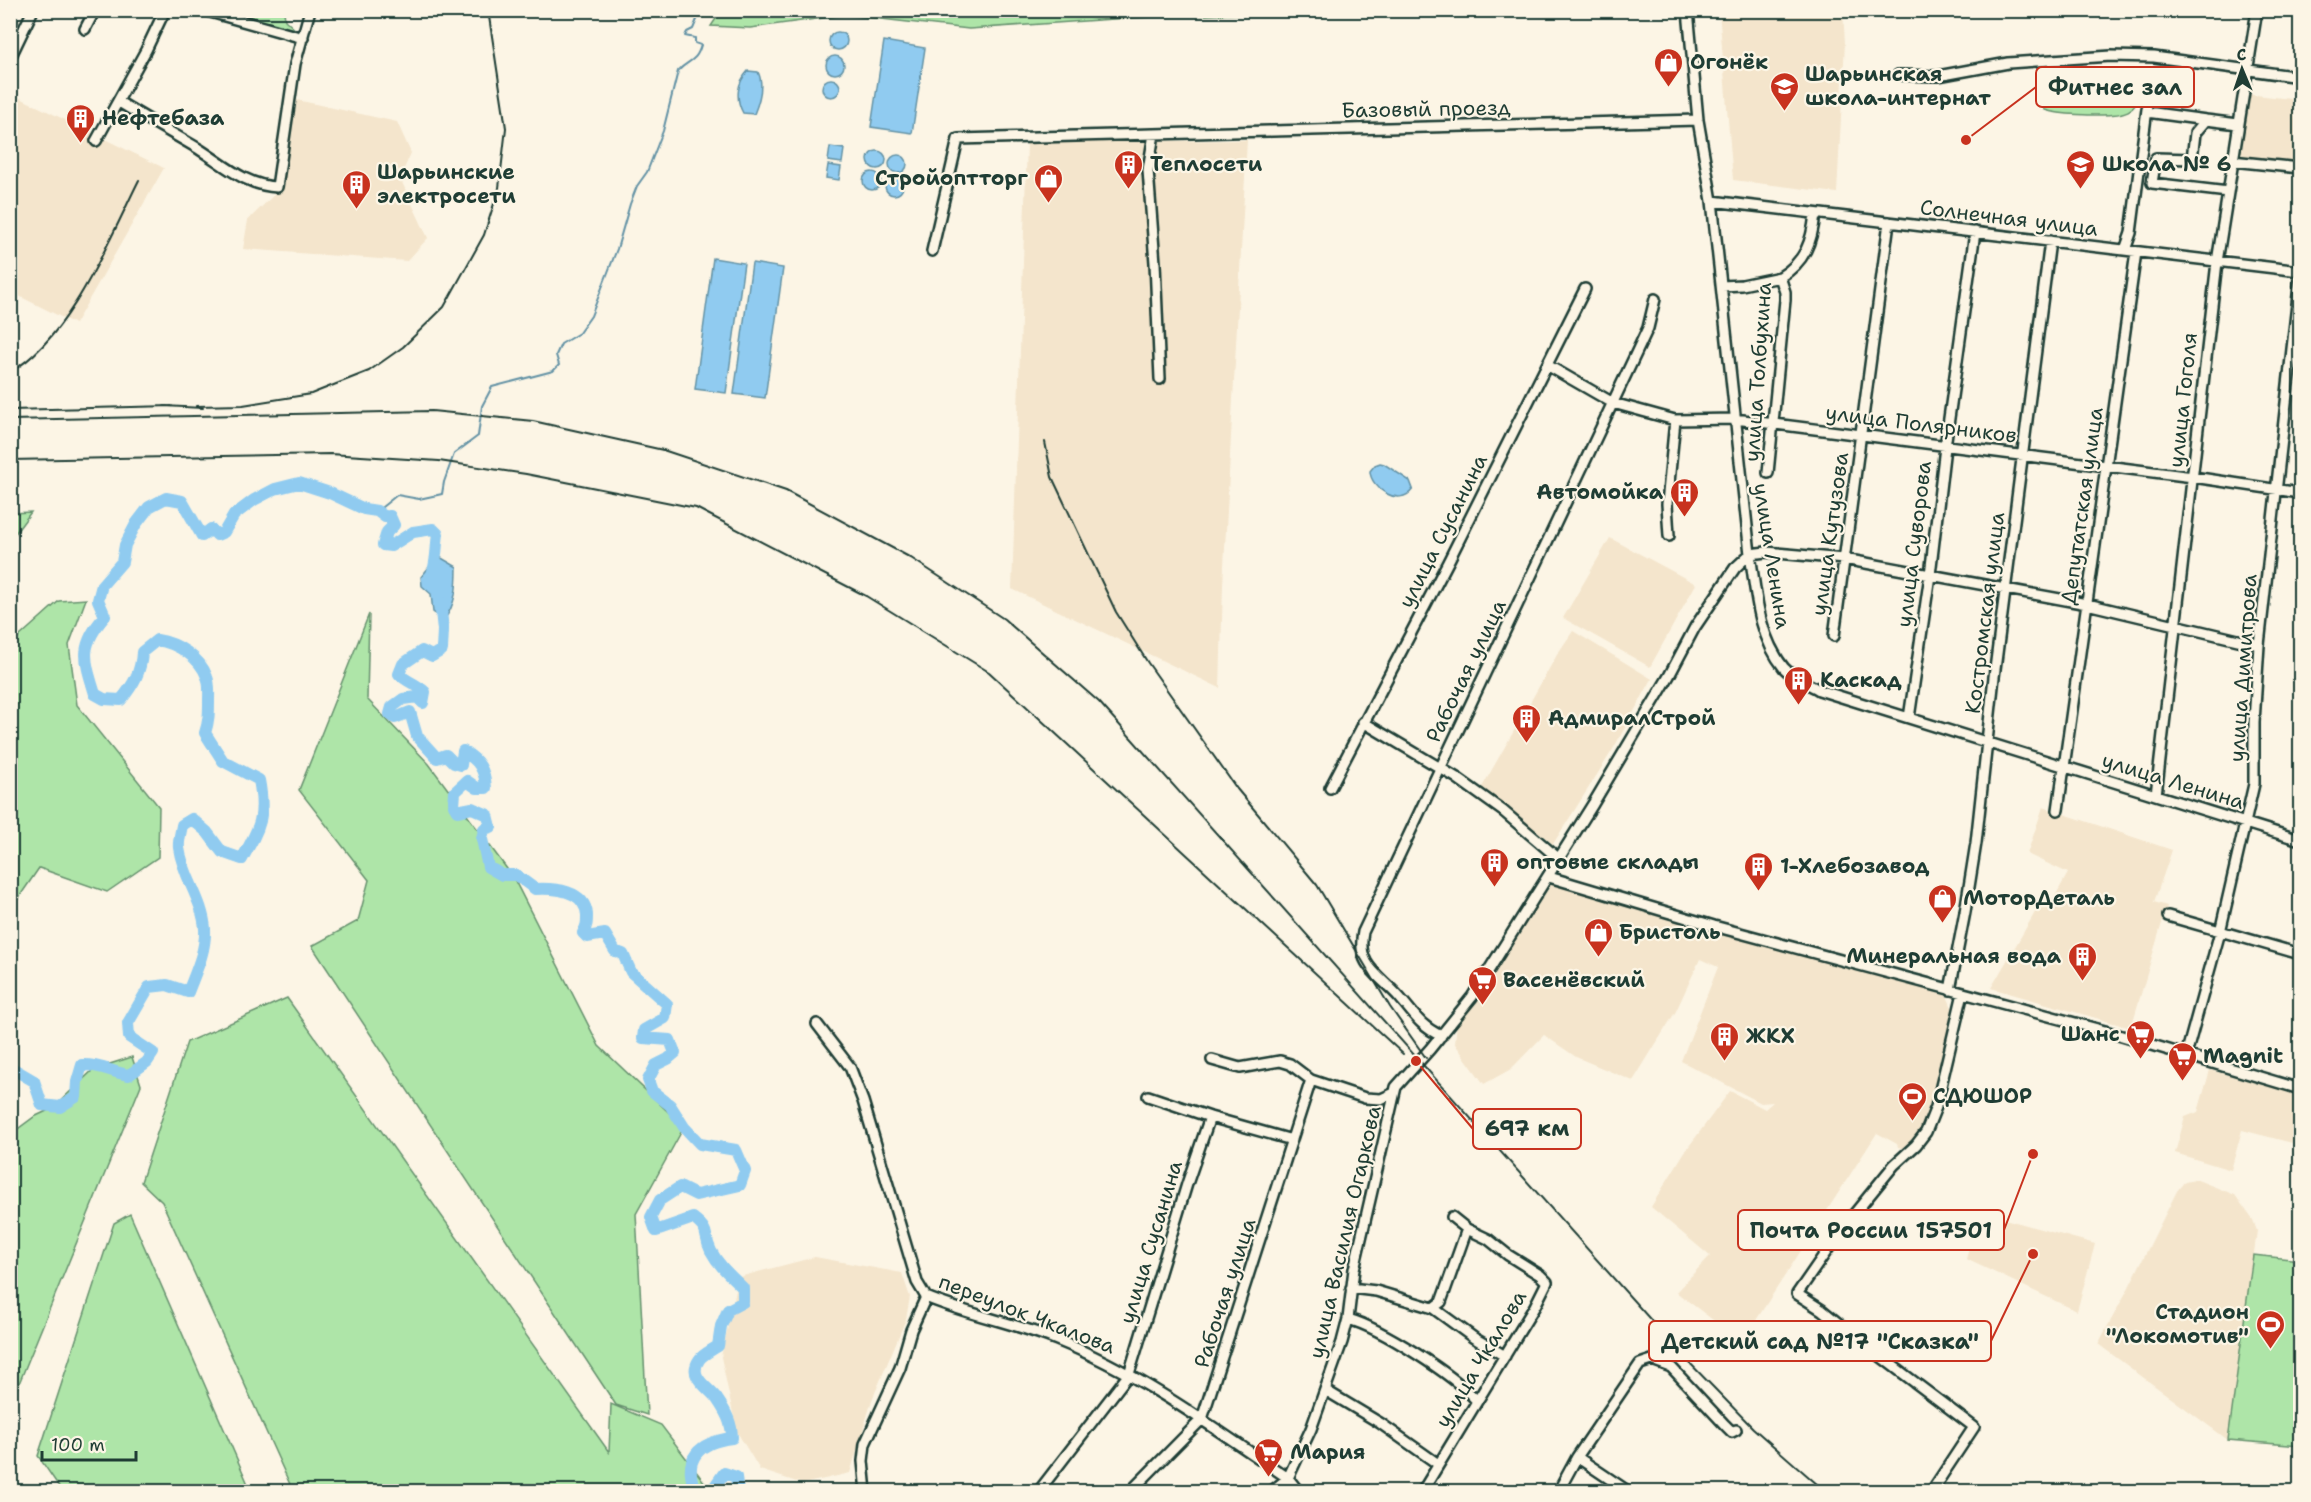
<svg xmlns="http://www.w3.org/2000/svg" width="2311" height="1502" font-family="'Shantell Sans',sans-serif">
  <rect width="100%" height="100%" fill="#fcf5e5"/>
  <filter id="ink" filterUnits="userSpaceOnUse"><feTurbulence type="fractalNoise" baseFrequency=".0167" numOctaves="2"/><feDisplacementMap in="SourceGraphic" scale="12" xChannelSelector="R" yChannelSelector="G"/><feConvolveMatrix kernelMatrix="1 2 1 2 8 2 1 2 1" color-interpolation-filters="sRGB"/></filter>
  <g filter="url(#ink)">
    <path fill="#f4e5cc" d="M1719,11H1843L1845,43L1837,193L1733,180Z
      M10,93L164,168L75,324L11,292Z
      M2247,94L2300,100V162L2240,156Z
      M297,100L397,122L411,153L400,178L428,238L407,261L243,249L248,220L279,190Z
      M1247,140L1223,585L1220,688L1012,589L1027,143Z
      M1610,538L1696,584L1650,667L1563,618Z
      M1573,631L1652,679L1612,751L1553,844L1481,789L1558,653Z
      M2043,807L2172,850L2154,902L2167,906L2131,1028L1991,988L2044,897L2053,900L2068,873L2027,854Z
      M1553,882L1617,903L1753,942L1889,977L1947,996L1956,1017L1926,1127L1913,1152L1898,1147L1897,1144L1877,1133L1742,1342L1676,1292L1710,1256L1651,1207L1684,1153L1730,1091L1765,1109L1773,1102L1761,1103L1681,1061L1718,967L1700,959L1676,1011L1633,1081L1576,1057L1544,1035L1511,1069L1484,1084L1455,1044L1457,1021Z
      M2210,1070L2300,1095V1145L2242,1130L2231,1170L2175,1153L2185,1117L2198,1112Z
      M2195,1179L2235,1195L2253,1220L2257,1231L2228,1440L2098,1344L2129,1287L2177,1191L2185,1181Z
      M1979,1212L2095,1244L2077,1311L1966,1259Z
      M815,1257L902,1273L910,1297L906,1319L872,1400L850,1473L803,1484L760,1470L737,1432L721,1357L739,1277Z"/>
    <path fill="#aee5a8" stroke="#66916e" stroke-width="1.5" d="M722,10H1314V11L1128,18L969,29L846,15L750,28L711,26Z
      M220,11H284L285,20L299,33Z
      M2059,72L2125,73L2136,80C2147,118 2115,115 2088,115C2073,114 2060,115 2045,110L2041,102V81L2050,74Z
      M31,512L11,539V513Z
      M86,599L69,645L77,705L159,807L158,857L107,892L39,868L11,909V644L59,601Z
      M369,614L367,699L429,764L513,877L599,1046L684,1127L636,1214L647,1415L616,1405L312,946L358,921L369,880L299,790Z
      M287,998L609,1452L611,1404L661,1425L711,1491H293L162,1202L141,1182L187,1042Z
      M132,1057L141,1085L11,1403V1134L34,1117L53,1108L94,1069Z
      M130,1214L251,1491H62L38,1456L114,1223Z
      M2253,1255L2300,1260V1446L2228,1440Z"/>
    <path fill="#90cbf0" stroke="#6392a5" stroke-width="1.5" d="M829 41a9 9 0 1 1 18 0a9 9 0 1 1-18 0Z
      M884,41L925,48L912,133L871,127Z
      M826 65a9 9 0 1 1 18 0a9 9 0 1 1-18 0Z
      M748,71L758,72C764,84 759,102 754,114L743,113C735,98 737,83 748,71Z
      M822 88a9 9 0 1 1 18 0a9 9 0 1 1-18 0Z
      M830,147L844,149L842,163L828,161Z
      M868 160a9 9 0 1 1 18 0a9 9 0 1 1-18 0Z
      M889 164a9 9 0 1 1 18 0a9 9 0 1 1-18 0Z
      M828,165L841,167L839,180L826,178Z
      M863 181a9 9 0 1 1 18 0a9 9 0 1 1-18 0Z
      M885 186a9 9 0 1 1 18 0a9 9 0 1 1-18 0Z
      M713,258L744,263L726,393L695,389Z
      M752,263L783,268L765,398L734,394Z
      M1380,463L1384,464L1410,481L1413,489C1399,509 1370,487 1370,471L1375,465Z
      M438,556L457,567C457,587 456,604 444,620L433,612L431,594L422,586L421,577Z"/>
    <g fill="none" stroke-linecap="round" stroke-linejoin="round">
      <path stroke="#6392a5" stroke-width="2" d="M377,511L397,495L419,499L442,494L444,482L454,454L478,436L482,406L492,387L553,371L559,365L556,355L561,344L579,333L591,316L617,249L630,204L637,186L647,172L663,131L678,71C689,59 696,63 701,45L695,43V38L685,36L687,32L693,29L701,10"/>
      <path stroke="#90cbf0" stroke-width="12" d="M440,602L443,630L442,650L432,656L422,651L403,664L399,674C407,682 417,684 425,692L423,703L417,697L403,699L392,707L390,714L395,718L410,712L417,736L437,758L446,755L454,763L461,765L463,751C479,760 485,770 486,788H477L467,781L455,792L454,806L457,811L472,808L488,815L491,827L484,829L482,839L488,867L502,875H516L535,889C554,888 585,890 587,915C587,923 587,926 583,933L587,937L605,934L615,951L623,954L631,972L667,1004L665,1018L644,1030L643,1038L670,1040L675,1053L668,1059L656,1065L648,1080L652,1091L670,1105L684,1127L700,1144L736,1150L745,1171L740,1185L696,1195L680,1187L660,1200L651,1217L656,1231L693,1218C712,1233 702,1233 711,1251C719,1266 731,1276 743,1288V1302L728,1310L721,1326L718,1346C712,1350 702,1355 699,1360C687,1378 710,1388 717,1399C726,1412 732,1423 732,1438C700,1442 681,1458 696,1492
        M10,1067L34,1081L42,1105L60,1107L76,1097L77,1082L82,1065C98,1064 112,1072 129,1075L147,1062L153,1053L129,1037L128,1023L149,987L167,985L188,992C196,971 206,951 205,929C203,900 183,877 179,848C178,841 181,832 182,825L192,819L207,832L222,852L242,859C260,827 266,817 259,780L223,761L205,733C209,721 209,712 209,701C209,693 210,684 207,677C200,657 177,643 157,640L142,652C141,672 134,684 121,700L104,699L95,694C84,658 79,646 105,616L98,600L102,585L122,562L125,545L136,524L149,507L166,498L182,501L202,536L211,529L217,535L224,532L234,515L254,500L275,489L299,483L330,493L364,509L377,511L385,517L390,516L394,525L387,532L383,545L391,546L413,532L433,529L438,534C436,547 437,558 433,571
        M707,1492L715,1486L724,1473L736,1477L738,1492"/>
      <defs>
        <path id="minor" d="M203,10L303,38
          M1688,10L1698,120L1712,201L1750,554C1756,593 1758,636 1784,668C1792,677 1809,684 1819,690L2300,840
          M85,29L95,10
          M10,58L33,10
          M1898,75L1938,76L2008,63L2111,56L2154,57L2300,77
          M119,102C145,118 172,133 199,149C223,164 246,186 277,187L295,64L310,10
          M2147,112L2206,120
          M1154,134L1148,170L1155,263L1160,379
          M96,141L146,50L165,10
          M2232,161L2300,168
          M2228,192L2152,183L2156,158L2192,159L2195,133L2206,120L2238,124
          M1712,201L2300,271
          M2125,250L2131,233L2147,109
          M932,251L958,139L1698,120
          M1722,286L1742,285L1780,277
          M1547,365L1613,403L1675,420L1735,419L2193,477L2300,493
          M1768,473L1785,300V292L1780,277C1805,262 1812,242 1815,214
          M1669,536L1667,504L1675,420
          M1834,636L1889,222
          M1909,718L1930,575L1945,447L1975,232
          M1363,722L1457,778L1503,811L1559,859
          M1330,788L1448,562L1585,289
          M2156,795L2217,262L2257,10
          M2058,810L2136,252
          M1549,877L1714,926L2105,1031L2300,1089
          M2168,916L2300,954
          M1950,990L1965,912L1976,843L1994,677L2050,241
          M817,1024L850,1067L863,1101L917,1282L926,1297C969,1315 1015,1323 1057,1340C1141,1374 1214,1428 1288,1478L1299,1492
          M1441,1036C1420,1026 1414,1014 1400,998C1380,975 1356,967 1363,932L1648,328L1655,299
          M2186,1055L2220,932L2254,784V722L2259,645L2300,277
          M1212,1060L1240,1068L1280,1061L1290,1064L1311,1080L1365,1098L1381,1099L1394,1093
          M1148,1096L1210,1117L1292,1140
          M1351,1288L1376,1291L1433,1308L1474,1338L1505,1356
          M1433,1308L1441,1302L1467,1229
          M1348,1319C1381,1328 1454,1375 1476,1400
          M1325,1390L1380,1423L1438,1464
          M1577,1457L1629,1492
          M866,1492L863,1461L865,1444L900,1368L911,1330L926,1297
          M1038,1492L1129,1374L1187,1184L1210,1117
          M1130,1492L1202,1419L1311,1080
          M1271,1492L1288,1478L1311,1429L1342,1342L1348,1319L1354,1269L1396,1087L1430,1049L1472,997L1593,804L1669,676L1695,627L1735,568L1750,554L1766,552L1844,559L2087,604L2259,645
          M1422,1492L1535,1306L1547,1282L1540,1275L1508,1255L1488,1239L1467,1229L1452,1217
          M1558,1492L1577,1457L1640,1364L1652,1360L1671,1367L1725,1425L1732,1432L1736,1430
          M1931,1492L1974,1427L1860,1341L1822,1310L1797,1294L1842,1229L1894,1165L1916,1145L1926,1132L1936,1107L1963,993"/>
      </defs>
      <use href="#minor" stroke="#1f3d34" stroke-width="14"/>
      <use href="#minor" stroke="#fcf5e5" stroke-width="9"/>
      <path stroke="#1f3d34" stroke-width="2" d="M10,372C69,340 110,238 139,180
        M164,406L203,408
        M196,406L243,405L311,394L369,371L403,347L444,307L484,235L499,188L506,128L488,10
        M10,410L172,406
        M10,420L432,411L533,421L663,450L786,491L911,558L1004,619L1099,702L1682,1355L1753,1428L1826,1492
        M1045,442L1052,477L1116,612L1148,663L1237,789L1317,885L1390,1007L1426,1058
        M10,460L330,454L439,461L526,474L696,508L866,596L989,672L1403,1054"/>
    </g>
  </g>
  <defs>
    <symbol id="shop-pin" viewBox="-11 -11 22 30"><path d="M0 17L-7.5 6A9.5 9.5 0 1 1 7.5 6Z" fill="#c8321e" stroke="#fcf5e5"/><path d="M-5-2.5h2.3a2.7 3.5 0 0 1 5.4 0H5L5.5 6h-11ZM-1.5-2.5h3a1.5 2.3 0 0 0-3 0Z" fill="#fff"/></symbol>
    <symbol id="school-pin" viewBox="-11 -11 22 30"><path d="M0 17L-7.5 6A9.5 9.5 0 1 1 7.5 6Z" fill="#c8321e" stroke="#fcf5e5"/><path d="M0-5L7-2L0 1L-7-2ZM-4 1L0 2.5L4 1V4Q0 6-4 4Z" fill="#fff"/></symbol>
    <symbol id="building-pin" viewBox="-11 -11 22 30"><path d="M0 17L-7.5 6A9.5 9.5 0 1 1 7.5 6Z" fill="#c8321e" stroke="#fcf5e5"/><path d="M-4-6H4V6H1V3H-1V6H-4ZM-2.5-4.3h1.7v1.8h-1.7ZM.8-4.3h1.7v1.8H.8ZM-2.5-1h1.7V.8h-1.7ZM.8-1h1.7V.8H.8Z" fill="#fff"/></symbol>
    <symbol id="supermarket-pin" viewBox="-11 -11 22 30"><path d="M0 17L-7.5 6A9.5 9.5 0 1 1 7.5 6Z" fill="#c8321e" stroke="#fcf5e5"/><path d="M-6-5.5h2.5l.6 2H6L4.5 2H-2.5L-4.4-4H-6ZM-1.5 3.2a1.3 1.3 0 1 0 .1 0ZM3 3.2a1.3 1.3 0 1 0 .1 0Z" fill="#fff"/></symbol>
    <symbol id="stadium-pin" viewBox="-11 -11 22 30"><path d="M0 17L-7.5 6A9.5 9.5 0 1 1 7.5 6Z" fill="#c8321e" stroke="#fcf5e5"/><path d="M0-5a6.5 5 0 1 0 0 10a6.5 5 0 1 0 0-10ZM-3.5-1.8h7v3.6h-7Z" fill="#fff"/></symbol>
  </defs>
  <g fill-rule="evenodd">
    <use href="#shop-pin" x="1652" y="46" width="33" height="45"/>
    <use href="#school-pin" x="1768" y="70" width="33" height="45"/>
    <use href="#building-pin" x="64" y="102" width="33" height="45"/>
    <use href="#building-pin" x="1112" y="148" width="33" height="45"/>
    <use href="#school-pin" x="2064" y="148" width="33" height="45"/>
    <use href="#shop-pin" x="1032" y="162" width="33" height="45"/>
    <use href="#building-pin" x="340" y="168" width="33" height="45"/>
    <use href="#building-pin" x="1668" y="476" width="33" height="45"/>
    <use href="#building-pin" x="1782" y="664" width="33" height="45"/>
    <use href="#building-pin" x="1510" y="702" width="33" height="45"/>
    <use href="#building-pin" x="1478" y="846" width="33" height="45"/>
    <use href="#building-pin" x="1742" y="850" width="33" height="45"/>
    <use href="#shop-pin" x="1926" y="882" width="33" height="45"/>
    <use href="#shop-pin" x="1582" y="916" width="33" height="45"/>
    <use href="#building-pin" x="2066" y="940" width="33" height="45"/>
    <use href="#supermarket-pin" x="1466" y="964" width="33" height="45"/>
    <use href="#supermarket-pin" x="2124" y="1018" width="33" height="45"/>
    <use href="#building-pin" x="1708" y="1020" width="33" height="45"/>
    <use href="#supermarket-pin" x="2166" y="1040" width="33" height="45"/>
    <use href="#stadium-pin" x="1896" y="1080" width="33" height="45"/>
    <use href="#stadium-pin" x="2254" y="1308" width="33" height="45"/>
    <use href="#supermarket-pin" x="1252" y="1436" width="33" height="45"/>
  </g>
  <g text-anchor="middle" stroke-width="4.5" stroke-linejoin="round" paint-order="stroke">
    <g font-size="21" font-weight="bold" fill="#1f3d34" stroke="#fcf5e5" text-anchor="start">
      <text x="1690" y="69">Огонёк</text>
      <text x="1805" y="81">Шарьинская<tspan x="1805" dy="24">школа-интернат</tspan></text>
      <text x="102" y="125">Нефтебаза</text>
      <text x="1150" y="171">Теплосети</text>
      <text x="2102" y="171">Школа № 6</text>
      <text x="377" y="179">Шарьинские<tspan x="377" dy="24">электросети</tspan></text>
      <text x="1028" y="185" text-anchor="end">Стройоптторг</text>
      <text x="1663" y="499" text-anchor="end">Автомойка</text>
      <text x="1820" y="687">Каскад</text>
      <text x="1548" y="725">АдмиралСтрой</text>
      <text x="1516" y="869">оптовые склады</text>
      <text x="1780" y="873">1-Хлебозавод</text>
      <text x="1963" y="905">МоторДеталь</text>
      <text x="1619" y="939">Бристоль</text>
      <text x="2061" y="963" text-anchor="end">Минеральная вода</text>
      <text x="1503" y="987">Васенёвский</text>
      <text x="2120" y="1041" text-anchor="end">Шанс</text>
      <text x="1746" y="1043">ЖКХ</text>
      <text x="2203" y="1063">Magnit</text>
      <text x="1933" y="1103">СДЮШОР</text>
      <text x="2249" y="1319" text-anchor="end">Стадион<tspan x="2249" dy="24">"Локомотив"</tspan></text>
      <text x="1290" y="1459">Мария</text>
    </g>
    <g font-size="21" fill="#1f3d34" stroke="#fcf5e5">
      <text transform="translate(1426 109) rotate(-1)" y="7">Базовый проезд</text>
      <text transform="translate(2009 218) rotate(7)" y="7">Солнечная улица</text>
      <text transform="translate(1758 372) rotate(-86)" y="7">улица Толбухина</text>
      <text transform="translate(2183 400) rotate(-84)" y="7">улица Гоголя</text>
      <text transform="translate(1921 424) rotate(7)" y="7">улица Полярников</text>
      <text transform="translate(2082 506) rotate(-82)" y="7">Депутатская улица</text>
      <text transform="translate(1443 531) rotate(-63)" y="7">улица Сусанина</text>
      <text transform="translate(1830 534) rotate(-82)" y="7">улица Кутузова</text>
      <text transform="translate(1914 544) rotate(-83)" y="7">улица Суворова</text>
      <text transform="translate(1772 556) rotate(81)" y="7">улица Ленина</text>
      <text transform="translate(1985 613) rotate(-83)" y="7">Костромская улица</text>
      <text transform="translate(2243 668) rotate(-86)" y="7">улица Димитрова</text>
      <text transform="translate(1466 671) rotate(-64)" y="7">Рабочая улица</text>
      <text transform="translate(2173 781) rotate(17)" y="7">улица Ленина</text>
      <text transform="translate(1345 1232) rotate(-77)" y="7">улица Василия Огаркова</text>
      <text transform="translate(1151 1242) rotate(-73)" y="7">улица Сусанина</text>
      <text transform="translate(1225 1293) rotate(-72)" y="7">Рабочая улица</text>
      <text transform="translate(1027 1314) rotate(21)" y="7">переулок Чкалова</text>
      <text transform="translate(1481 1359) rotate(-59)" y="7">улица Чкалова</text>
    </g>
  </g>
  <path fill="none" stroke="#c8321e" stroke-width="2" d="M1966 140L2036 87M1416 1061L1473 1129M2033 1154L2004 1230M2033 1254L1991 1341"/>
  <g fill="#c8321e" stroke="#fcf5e5" stroke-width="2">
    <circle cx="1966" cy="140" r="6"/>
    <circle cx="1416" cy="1061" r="6"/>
    <circle cx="2033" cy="1154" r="6"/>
    <circle cx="2033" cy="1254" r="6"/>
  </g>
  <g fill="#fcf5e5" stroke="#c8321e" stroke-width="2">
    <rect x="2036" y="67" width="158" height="40" rx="6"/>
    <rect x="1473" y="1109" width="108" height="40" rx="6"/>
    <rect x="1738" y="1210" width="266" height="40" rx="6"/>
    <rect x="1649" y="1321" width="342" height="40" rx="6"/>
  </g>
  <g font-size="22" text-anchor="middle" font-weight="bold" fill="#1f3d34">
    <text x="2115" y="95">Фитнес зал</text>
    <text x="1527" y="1136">697 км</text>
    <text x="1871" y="1238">Почта России 157501</text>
    <text x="1820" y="1349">Детский сад №17 "Сказка"</text>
  </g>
  <rect width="2311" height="1502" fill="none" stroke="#fcf5e5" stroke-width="36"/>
  <rect x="18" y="18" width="2275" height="1466" fill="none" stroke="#1f3d34" stroke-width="2" filter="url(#ink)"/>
  <g transform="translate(2242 69) rotate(358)" stroke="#fcf5e5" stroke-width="4.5" paint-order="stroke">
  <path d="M0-4.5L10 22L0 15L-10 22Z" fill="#1f3d34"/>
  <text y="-9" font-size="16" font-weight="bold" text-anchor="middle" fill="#1f3d34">С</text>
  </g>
  <path d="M42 1451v9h94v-9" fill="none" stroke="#1f3d34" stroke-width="3"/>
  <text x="51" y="1451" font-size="18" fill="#1f3d34" stroke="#fcf5e5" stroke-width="4.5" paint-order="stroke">100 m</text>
</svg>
